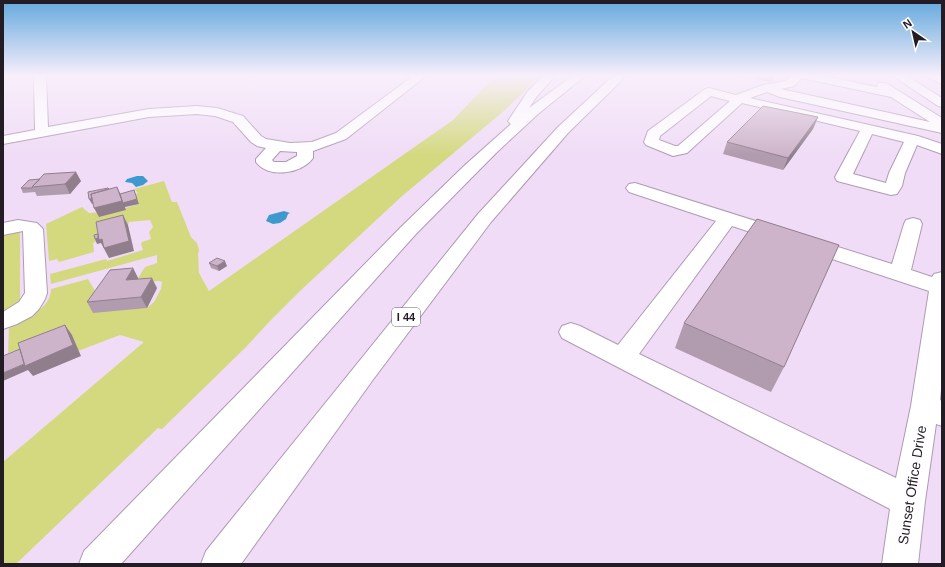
<svg xmlns="http://www.w3.org/2000/svg" width="945" height="567" font-family="Arial,sans-serif">
  <rect width="100%" height="100%" fill="#f0dcf6"/>
  <path fill="#d4d980" d="M495,76H540L505,110L401,197L300,291L271,320L246,347L162,429L158,428L16,564H3V462L144,342L120,335L78,351L72,335L40,342L8,353L9,326C24,318 51,310 51,289L88,279L98,296L147,308L154,302L161,289L162,282L159,281L135,283L145,267L157,263V255L51,284L50,274L106,259L107,261L143,250L141,244L142,242L151,239L149,232L153,227L150,220L129,222L128,225L101,232L97,241L93,243L94,252L59,262L57,259L49,261L46,224L82,207L89,213L126,210L125,208L139,204L135,194L138,193L134,189L164,181L172,202H177L191,237L197,243L199,250L198,254L199,273L209,291L453,120Z
    M17,232L20,233V300L18,304L3,312V234Z"/>
  <path fill="#3e99ce" d="M137,176H143L148,181L143,185L136,187L132,183L125,182L127,179Z
    M284,211L290,213L288,214L286,219L280,223L273,224L266,221L269,215Z"/>
  <g fill="none" stroke-linecap="round" stroke-linejoin="round">
    <defs>
      <path id="minor" d="M34,76H46L48,127L149,109L197,106L217,108L243,116L261,136L266,139L290,143L312,142L336,133L413,76H426L346,139L313,151V158C302,174 268,179 256,162V159L266,148L257,146L251,142L233,122L215,116L197,114L149,117L3,144V136L35,130ZM280,151L297,152V156L286,162H274L272,160Z
        M792,76H824L877,87L878,83H886L942,118V133L780,97L767,92L750,98L918,136L942,144V154L917,145L905,173L902,186L897,194L891,195L837,181L835,177L860,131L742,103L687,153L673,156L646,145L644,142L648,131L705,89L709,88L736,95L763,85L786,81ZM802,78L891,97L930,122L781,89L794,86ZM711,96L730,101L678,146H675L659,140L660,136ZM872,134L904,142L889,173L886,183L853,174Z
        M893,76H907L942,98V107L938,106Z
        M927,76H942V84L929,78Z
        M635,183L892,264L904,224L906,220L913,218L920,220L922,224L911,270L932,277L934,274L942,272V380L940,400L942,401V426L936,424L925,501L918,564H882L890,509L562,338L559,332L562,326L571,323L580,326L618,345L716,221L629,192L626,188L629,184ZM732,226L929,291L911,406L896,478L639,354Z
        M18,220L37,223L43,229L47,293L45,299L39,309L32,316L17,324L3,329V312L19,302L25,293L23,231L3,235V223Z"/>
      <path id="highway" d="M543,76H555L537,96L529,108L572,76H585L538,114L496,153L415,235L121,564H79L84,551L401,227L464,166L511,124L508,121L528,91Z
        M613,76H626L568,133L491,222L372,381L241,564H201L206,551L231,520L478,214L558,127Z"/>
    </defs>
    <use href="#minor" stroke="#ae9bb3" stroke-width="2"/>
    <use href="#highway" stroke="#ae9bb3" stroke-width="2"/>
    <use href="#minor" fill="#fff" fill-rule="evenodd"/>
    <use href="#highway" fill="#fff" fill-rule="evenodd"/>
  </g>
  <path fill="#b19bae" d="M737,76H776L771,82Z
    M818,117L813,129L783,170L723,154L727,142Z
    M81,181L70,194L37,196L35,192L23,193L21,188Z
    M209,263L227,266L219,271L211,268Z
    M133,268L138,278V279L157,288L147,308L93,313L87,302Z
    M684,323L784,367L771,392L675,348Z"/>
  <path fill="#907e8d" d="M773,76H776L771,82Z
    M818,117L813,129L783,170L788,158Z
    M76,172L81,181L70,194L65,184Z
    M117,187L122,197L134,190L139,204L125,207L126,210L99,217L94,208Z
    M108,188L110,192L112,199L92,204L89,199Z
    M123,215L128,225L134,251L109,258L101,243L97,244L95,239Z
    M225,261L227,266L219,271L217,266Z
    M133,268L138,278L131,290L126,280Z
    M152,278L157,288L147,308L141,297Z
    M65,325L72,335L81,356L33,376L28,370L3,381V373L27,363Z"/>
  <path fill="#ceb4ca" stroke="#907e8d" d="M763,106L818,117L788,158L727,142Z
    M76,172L65,184L32,187L44,174Z
    M40,179L32,187V188H21L29,180Z
    M117,187L122,201L94,208L91,194Z
    M108,188L109,189L91,194L92,199H89L88,192Z
    M134,190L137,199L123,203L120,194Z
    M123,215L129,241L104,248L102,239L99,240L96,222Z
    M757,219L839,245L784,367L684,323Z
    M98,234V238L95,239L94,235Z
    M217,258L225,261L217,266L209,263Z
    M133,268L126,280L152,278L141,297L87,302L110,270Z
    M65,325L73,345L25,366L18,343Z
    M20,349L24,364L3,373V356Z"/>
  <linearGradient id="sky" x2="0" y2="1"><stop stop-color="#64a9de"/><stop offset="0.49" stop-color="#f8effb"/><stop offset="1" stop-color="#f8effb" stop-opacity="0"/></linearGradient>
  <rect width="945" height="155" fill="url(#sky)"/>
  <g text-anchor="middle" stroke-width="4" stroke-linejoin="round" paint-order="stroke">
    <rect fill="#fff" stroke="#656066" stroke-width="1" x="392" y="308" width="28" height="18" rx="3"/>
    <g font-size="11" font-weight="bold" fill="#231c25">
      <text x="406" y="321">I 44</text>
    </g>
    <g font-size="14" fill="#231c25" stroke="#fff">
      <text transform="translate(912 485) rotate(-81)" y="5">Sunset Office Drive</text>
    </g>
  </g>
  <rect width="945" height="567" fill="none" stroke="#231c25" stroke-width="8"/>
  <g transform="translate(913 32) rotate(326)" stroke="#ffffff" stroke-width="3" paint-order="stroke">
  <path d="M0-3L7 15L0 10L-7 15Z" fill="#231c25"/>
  <text y="-6" font-size="11" font-weight="bold" text-anchor="middle" fill="#231c25">N</text>
  </g>
</svg>
